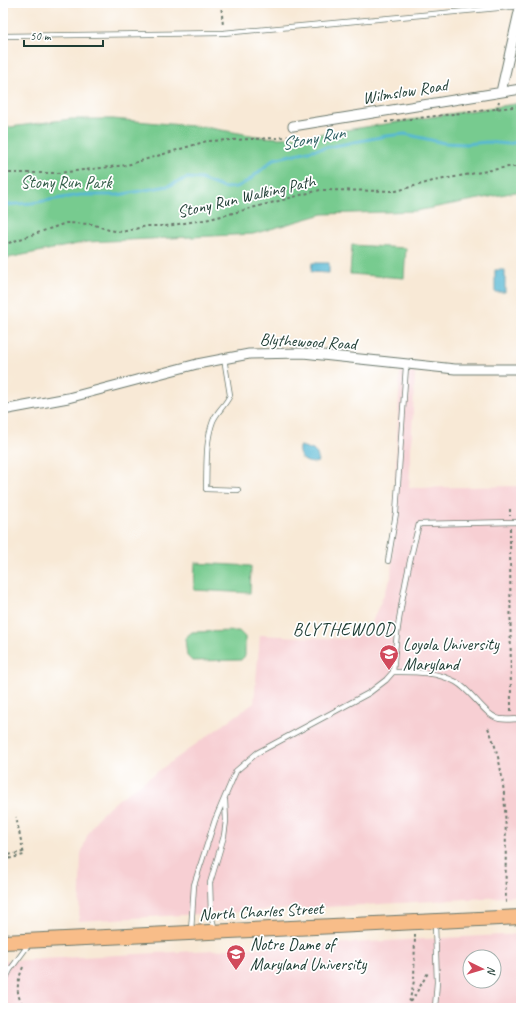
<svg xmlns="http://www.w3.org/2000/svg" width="524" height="1011" font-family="Caveat,sans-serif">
  <rect width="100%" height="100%" fill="#fff"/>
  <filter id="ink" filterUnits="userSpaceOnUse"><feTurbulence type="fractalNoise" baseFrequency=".025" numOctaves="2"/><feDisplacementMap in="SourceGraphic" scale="8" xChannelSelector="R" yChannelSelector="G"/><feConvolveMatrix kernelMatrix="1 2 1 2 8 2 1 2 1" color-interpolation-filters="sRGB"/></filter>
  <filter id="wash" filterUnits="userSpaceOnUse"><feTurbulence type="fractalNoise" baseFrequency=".012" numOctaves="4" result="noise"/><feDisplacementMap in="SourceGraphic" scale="16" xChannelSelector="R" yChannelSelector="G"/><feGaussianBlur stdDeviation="0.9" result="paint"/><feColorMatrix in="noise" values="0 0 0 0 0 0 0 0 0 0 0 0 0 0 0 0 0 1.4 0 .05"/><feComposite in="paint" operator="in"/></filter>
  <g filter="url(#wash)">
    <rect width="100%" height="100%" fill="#f8e9d6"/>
    <path fill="#f7cfd3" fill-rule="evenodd" d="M400,371L415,373L409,488L521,486V896L79,921L81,854L87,836L98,817L119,799L254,703L260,635L346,639L369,629L391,578Z
      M521,934V1008H3V961ZM470,957H494V981H470Z"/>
    <path fill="#77cb8f" stroke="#4b8462" d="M521,103V191L416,211L323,214L253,234L87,242L3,259V128L70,119H113L204,127L262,137L280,138L307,136Z
      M352,245L406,248L404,278L350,274Z
      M195,563L251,566L250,593L194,590Z
      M239,631L245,637V656L241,660L192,661L187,656L185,638L192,632Z"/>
    <path fill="#56b8d4" stroke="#3a7a84" d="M312,263H329V273L311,272Z
      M495,270H505V292H495Z
      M301,446L313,450L317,454L318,462C308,465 297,459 299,447Z"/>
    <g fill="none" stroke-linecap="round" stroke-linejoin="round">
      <path stroke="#56b8d4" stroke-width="3" d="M3,205L32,203L80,195H118L168,186L187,178L201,179L224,188L237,187L248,181L274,159L313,150L386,136L405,134L444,143L466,144L487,142L508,144L521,141"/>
    </g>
  </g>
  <g filter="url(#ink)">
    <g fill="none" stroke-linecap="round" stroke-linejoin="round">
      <defs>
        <path id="service" d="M3,36L223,33L521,6
          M224,358L230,395C226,405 217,411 213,421C205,442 207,467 206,489L238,490
          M388,561L396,513L406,366
          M393,672C397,622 406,573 419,524L521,522
          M435,924L437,982L435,1008
          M215,930L211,915L210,883L224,836L226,821L225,800
          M191,931L194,885L215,820L236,771L257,753L369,693L386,680L393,672C414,672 436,671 456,682C472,691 485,716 500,719C506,720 514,719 521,719
          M3,984L10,970L29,944"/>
        <path id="minor" d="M501,92L521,3
          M293,126L521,89
          M3,410L68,398L197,364L249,354L303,353L455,369H521"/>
        <path id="primary" d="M3,942L521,917"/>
      </defs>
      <use href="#service" stroke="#6b796d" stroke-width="6"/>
      <use href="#minor" stroke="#6b796d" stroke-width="11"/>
      <use href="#primary" stroke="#6b796d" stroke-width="16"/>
      <path stroke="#6b796d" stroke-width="2" stroke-dasharray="3 3" stroke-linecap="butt" d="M221,3L223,26
        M497,109L499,101
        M385,122L521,106
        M3,173H58L127,165L207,141L277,138L292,136
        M3,245L66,223L92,224L109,230L122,232L147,226H166L210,219L320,190L396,191L433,181L508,167H521
        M510,509V516
        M510,528L511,712
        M488,728C512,780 504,847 506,903
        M3,856L23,852
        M3,860L24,855L16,817
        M23,967C17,982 14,996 26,1008
        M411,1002L429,971
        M408,1008L414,981L415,934"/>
      <use href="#service" stroke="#fff" stroke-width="4.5"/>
      <use href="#minor" stroke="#fff" stroke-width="9"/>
      <use href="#primary" stroke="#f8bd89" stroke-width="14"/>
    </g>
  </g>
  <defs>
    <symbol id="university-pin" viewBox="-11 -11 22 30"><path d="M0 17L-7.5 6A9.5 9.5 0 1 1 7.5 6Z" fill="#d1495b" stroke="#fff"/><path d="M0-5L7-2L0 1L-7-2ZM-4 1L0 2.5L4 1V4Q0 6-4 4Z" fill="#fff"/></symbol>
  </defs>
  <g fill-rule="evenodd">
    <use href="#university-pin" x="378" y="643" width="22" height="30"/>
    <use href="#university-pin" x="225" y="943" width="22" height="30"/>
  </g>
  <g text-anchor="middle" stroke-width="3.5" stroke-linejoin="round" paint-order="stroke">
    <g font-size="17" fill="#1f3d34" stroke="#fff">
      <text transform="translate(405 91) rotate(-9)" y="6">Wilmslow Road</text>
      <text transform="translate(246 196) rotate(-13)" y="6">Stony Run Walking Path</text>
      <text transform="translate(308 341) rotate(3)" y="6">Blythewood Road</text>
      <text transform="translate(261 911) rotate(-3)" y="6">North Charles Street</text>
    </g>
    <g font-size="17" fill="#35604b" stroke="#fff">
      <text x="66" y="188">Stony Run Park</text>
    </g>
    <g font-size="17" fill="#1f3d34" stroke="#fff" text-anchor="start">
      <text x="403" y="650">Loyola University<tspan x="403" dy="20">Maryland</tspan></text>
      <text x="250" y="950">Notre Dame of<tspan x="250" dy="20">Maryland University</tspan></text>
    </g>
    <g font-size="18" font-style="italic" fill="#306264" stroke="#fff">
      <text transform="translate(313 138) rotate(-11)" y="6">Stony Run</text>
    </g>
    <g font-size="18" letter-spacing="1" fill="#1f3d34" stroke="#fff">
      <text x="344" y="635">BLYTHEWOOD</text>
    </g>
  </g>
  <rect width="524" height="1011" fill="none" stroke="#fff" stroke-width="16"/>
  <g transform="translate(482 969) rotate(95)"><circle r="19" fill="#ffffff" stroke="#a5b1ae"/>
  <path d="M0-3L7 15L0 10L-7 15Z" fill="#d1495b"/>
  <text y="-6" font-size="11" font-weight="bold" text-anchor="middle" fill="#1f3d34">N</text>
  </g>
  <path d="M24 40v6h79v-6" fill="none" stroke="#1f3d34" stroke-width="2"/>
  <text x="30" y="40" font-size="12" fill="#1f3d34" stroke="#ffffff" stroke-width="3" paint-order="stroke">50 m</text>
</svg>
